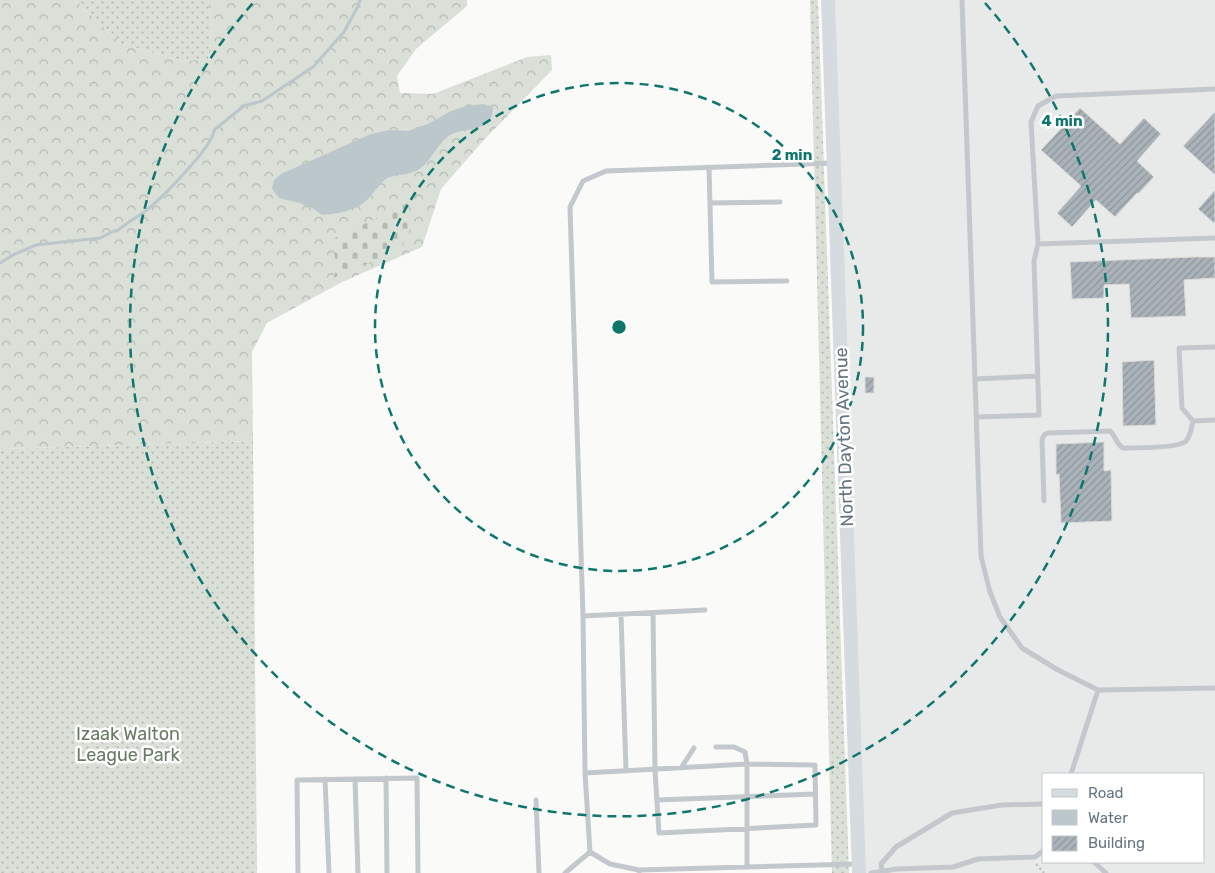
<svg xmlns="http://www.w3.org/2000/svg" width="1215" height="873" font-family="Rubik,sans-serif">
  <defs>
    <pattern id="grass-dots" width="8" height="8" patternUnits="userSpaceOnUse" patternTransform="scale(1.25)"><rect width="8" height="8" fill="#dadfd7"/><path d="M2 2h.1M6 6h.1" fill="none" stroke="#b4b9b4" stroke-width="1.8" stroke-linecap="round"/></pattern>
    <pattern id="forest-crowns" width="20" height="18" patternUnits="userSpaceOnUse" patternTransform="scale(1.25)"><rect width="20" height="18" fill="#dadfd7"/><path d="M2 6a3 3 0 1 1 6 0M12 15a3 3 0 1 1 6 0" fill="none" stroke="#b4b9b4"/></pattern>
    <pattern id="cemetery-stones" width="16" height="16" patternUnits="userSpaceOnUse" patternTransform="scale(1.25)"><rect width="16" height="16" fill="#dadfd7"/><path d="M2 7V4a2 2 0 0 1 4 0v3zM10 15v-3a2 2 0 0 1 4 0v3z" fill="#b4b9b4"/></pattern>
    <pattern id="building-hatch" width="6" height="6" patternUnits="userSpaceOnUse" patternTransform="scale(1.25)"><rect width="6" height="6" fill="#aab3b9"/><path d="M-1 1l2-2M0 6l6-6M5 7l2-2" fill="none" stroke="#8e969c"/></pattern>
  </defs>
  <rect width="100%" height="100%" fill="#fafaf8"/>
  <path fill="#e8e9e9" fill-rule="evenodd" d="M834,0H1215V873H865ZM1044,774H1204V862H1044Z"/>
  <path fill="url(#grass-dots)" d="M75,0H208L212,28L208,59L182,61L122,44Z
    M810,0H818L849,873H832Z
    M253,441L257,873H0V449Z"/>
  <path fill="url(#forest-crowns)" d="M0,0H75L122,44L182,61L208,59L212,28L208,0H467V6L416,49L397,76L400,93L433,94L527,57L551,55L552,70L482,142L441,189L422,247L340,283L267,323L252,352L253,441L0,449Z"/>
  <path fill="url(#cemetery-stones)" d="M408,203C409,222 414,234 399,250L335,277V238Z"/>
  <path fill="#bbc7cb" d="M483,104L493,107C493,134 466,126 450,135C439,142 433,156 425,164C412,178 397,172 386,179C377,185 373,195 366,201C355,211 335,214 322,215L314,209L300,203L279,198L272,189L274,180L281,174L371,134L390,130L408,131L428,124L451,111L467,106Z"/>
  <g fill="none" stroke-linecap="round" stroke-linejoin="round">
    <path stroke="#bbc7cb" stroke-width="3" d="M0,263L13,255L36,245L100,238L114,231H117C125,224 134,219 143,213C158,202 214,146 214,130L244,106L262,101L313,67L344,32L358,6L360,0"/>
  </g>
  <path fill="url(#building-hatch)" stroke="#dcdcda" d="M1080,108L1120,144L1144,118L1161,134L1137,161L1154,177L1138,194L1137,193L1115,217L1096,200L1072,227L1057,213L1081,186L1041,150Z
    M1215,112V175L1183,146Z
    M1215,190V224L1198,209Z
    M1194,257H1215V278L1184,280L1186,316L1131,318L1129,284L1104,285V298L1072,299L1070,262Z
    M1154,360L1156,425L1123,426L1122,362Z
    M865,377H874V393H865Z
    M1104,442V471L1111,470L1112,521L1061,523L1059,474L1056,475V444Z"/>
  <g fill="none" stroke-linecap="round" stroke-linejoin="round">
    <path stroke="#bbbfc2" stroke-width="2" stroke-dasharray="2.5 2.5" stroke-linecap="butt" d="M1036,864L1044,873"/>
    <path stroke="#c3c8cc" stroke-width="5" d="M962,0L981,556L990,592L1000,617L1022,648L1058,670L1098,690L1215,688
      M709,167L712,282L787,281
      M710,203L780,202
      M1038,244L1215,238
      M1215,347L1179,348L1182,408L1193,421L1215,420
      M975,379L1038,376
      M976,417L1039,415L1034,261L1038,244L1031,122L1038,106L1056,96L1215,89
      M1044,501L1042,440L1044,435L1048,433L1110,431C1116,436 1116,444 1123,448C1135,448 1176,448 1185,442C1191,437 1191,428 1193,421
      M653,613L655,770L659,833L816,825L815,765L747,764L745,752L734,747H716
      M621,614L626,771
      M583,616L705,610
      M681,768L694,748
      M585,773L590,852L610,864L639,870
      M1071,774L1098,690
      M386,778L387,873
      M325,779L329,873
      M355,779L358,873
      M536,800L539,873
      M657,800L815,794
      M1094,862L1106,873
      M747,867V764L585,773L583,616L570,207L583,181L606,171L832,163
      M882,871L881,864L896,847L952,813L1002,805L1044,804
      M298,873L297,780L417,778L418,873
      M565,873L590,852
      M639,873V870L856,864
      M871,873L897,869L953,867L978,859L1035,857L1044,850"/>
    <path stroke="#d6dbdf" stroke-width="14" d="M828,0L859,873"/>
  </g>
  <g fill="none" stroke="#0f766e" stroke-width="2.5" stroke-dasharray="9 6">
    <circle cx="619" cy="327" r="244"/>
    <path d="M985 3A489 489 0 1 1 253 3"/>
  </g>
  <g text-anchor="middle" stroke-width="5" stroke-linejoin="round" paint-order="stroke">
    <g font-size="18" fill="#657683" stroke="#fff">
      <text transform="translate(844 437) rotate(-92)" y="6">North Dayton Avenue</text>
    </g>
    <g font-size="18" fill="#687a64" stroke="#fff">
      <text x="128" y="740">Izaak Walton<tspan x="128" dy="21">League Park</tspan></text>
    </g>
  </g>
  <circle cx="619" cy="327" r="8" fill="#0f766e" stroke="#fff" stroke-width="2.5"/>
  <g font-size="15" text-anchor="middle" font-weight="bold" fill="#0f766e" stroke="#fff" stroke-width="5" stroke-linejoin="round" paint-order="stroke">
    <text x="1062" y="126">4 min</text>
    <text x="792" y="160">2 min</text>
  </g>
  <rect x="1042" y="773" width="162" height="90" fill="#ffffff" stroke="#c1c8cd"/>
  <rect x="1052" y="789" width="25" height="8" fill="#d6dbdf" stroke="#c1c8cd"/>
  <text x="1088" y="798" font-size="15" fill="#657683">Road</text>
  <rect x="1052" y="810" width="25" height="15" fill="#bbc7cb" stroke="#c1c8cd"/>
  <text x="1088" y="823" font-size="15" fill="#657683">Water</text>
  <rect x="1052" y="836" width="25" height="15" fill="url(#building-hatch)" stroke="#c1c8cd"/>
  <text x="1088" y="848" font-size="15" fill="#657683">Building</text>
</svg>
